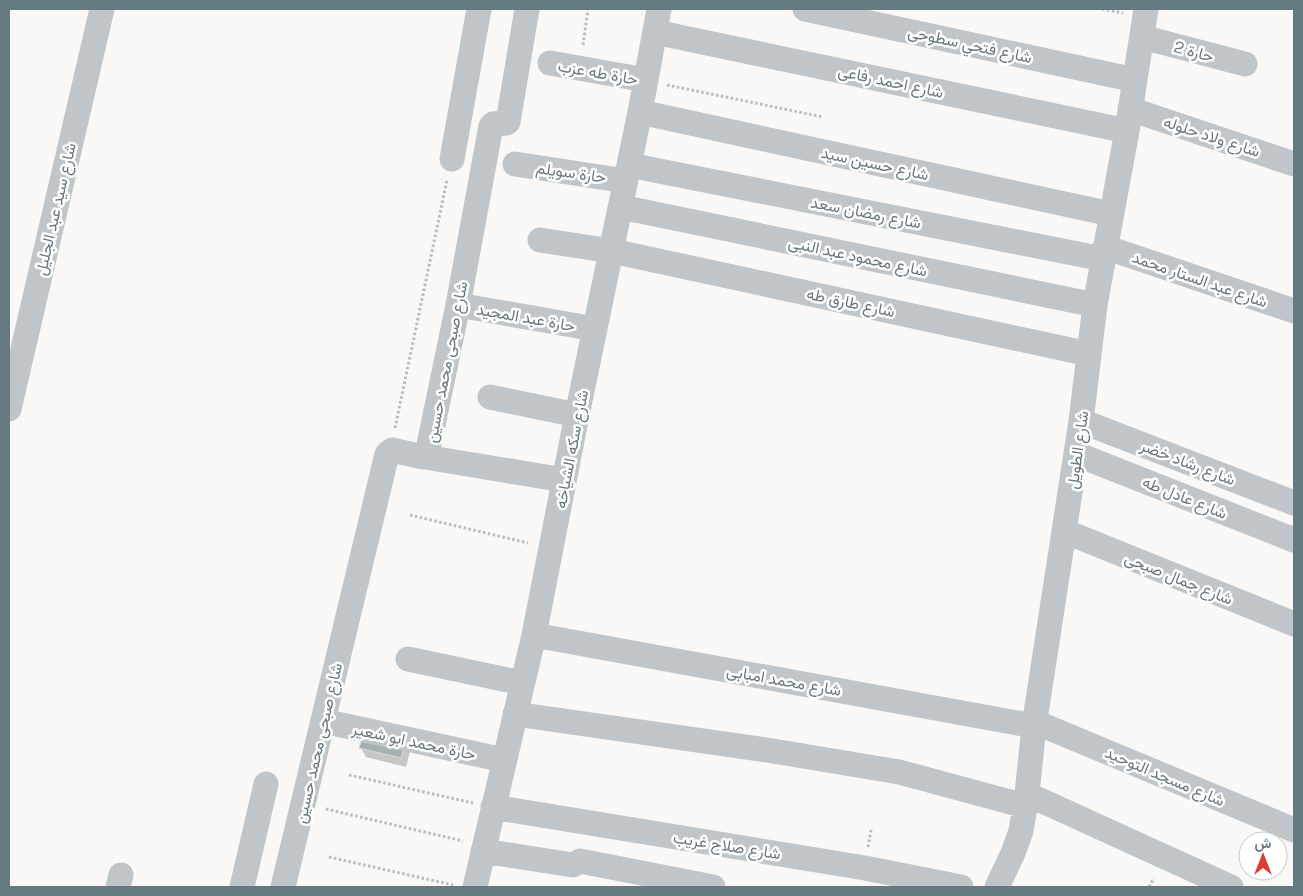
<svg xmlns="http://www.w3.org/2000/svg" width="1303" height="896" font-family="'Space Grotesk',Vazirmatn,sans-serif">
  <rect width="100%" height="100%" fill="#f9f8f6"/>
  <path fill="#0003" d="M361,748L410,751L406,767L366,757Z"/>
  <path fill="#a4b0b3" stroke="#dadad9" d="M364,730L406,741L401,758L359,748Z"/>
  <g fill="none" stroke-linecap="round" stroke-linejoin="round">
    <path stroke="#b8bcbe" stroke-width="3" stroke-dasharray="2.5 2.5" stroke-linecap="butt" d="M1102,9L1123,13
      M583,45L588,9
      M667,85L823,117
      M395,428L447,180
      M410,515L528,543
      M349,775L473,803
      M326,809L463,841
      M868,847L871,830
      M329,857L453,885
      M1149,887L1154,878"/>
    <path stroke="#bfc5c8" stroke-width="25" d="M805,9L1135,80
      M655,32L1127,131
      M1142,37L1245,64
      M550,63L646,80
      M1130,109L1294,164
      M640,112L1111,214
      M452,159L479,9
      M515,164L626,181
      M629,165L1103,259
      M621,207L1095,305
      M540,240L612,251L1089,354
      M1105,247L1294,311
      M458,305L595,329
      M490,397L577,415
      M9,409L102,9
      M1081,421L1294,503
      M1076,454L1294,540
      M425,457L564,480
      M1064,531L1294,624
      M534,635L1034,726
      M408,659L522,683
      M515,714L767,750L899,772L1025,806
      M323,721L504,760
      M1035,722L1294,830
      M1027,794L1231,887
      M493,807L865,868L961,887
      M483,851L573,865L580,861L713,887
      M118,887L121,875
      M242,887L266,784
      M283,887L387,454L392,450L423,457L427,454L458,305L491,126L493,124L506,123L508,122L527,9
      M475,887L534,635L577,415L640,112L659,9
      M997,887L1013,853L1021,831L1027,794L1034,726L1081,421L1095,305L1127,131L1146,9"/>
  </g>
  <g text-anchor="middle" stroke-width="5" stroke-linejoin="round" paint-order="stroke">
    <g font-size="16" fill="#657980" stroke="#fff">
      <text transform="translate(970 44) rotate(12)" y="6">شارع فتحي سطوحى</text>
      <text transform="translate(1194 51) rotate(15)" y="6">حارة 2</text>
      <text transform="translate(598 72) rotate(10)" y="6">حارة طه عزب</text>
      <text transform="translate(891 81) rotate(12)" y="6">شارع احمد رفاعى</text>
      <text transform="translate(1212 136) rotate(18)" y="6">شارع ولاد حلوله</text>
      <text transform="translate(875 163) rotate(12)" y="6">شارع حسين سيد</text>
      <text transform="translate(571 172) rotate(8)" y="6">حارة سويلم</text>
      <text transform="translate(55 209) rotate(-77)" y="6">شارع سيد عبد الجليل</text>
      <text transform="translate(866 212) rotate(11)" y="6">شارع رمضان سعد</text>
      <text transform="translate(858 256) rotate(12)" y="6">شارع محمود عبد النبى</text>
      <text transform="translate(1200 279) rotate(19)" y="6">شارع عبد الستار محمد</text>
      <text transform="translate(851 302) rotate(12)" y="6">شارع طارق طه</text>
      <text transform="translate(526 317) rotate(10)" y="6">حارة عبد المجيد</text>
      <text transform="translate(446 362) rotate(-79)" y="6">شارع صبحى محمد حسين</text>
      <text transform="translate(571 449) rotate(-79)" y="6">شارع سكه الشياخه</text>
      <text transform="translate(1077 450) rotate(-82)" y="6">شارع الطويل</text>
      <text transform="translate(1188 462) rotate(21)" y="6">شارع رشاد خضر</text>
      <text transform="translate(1185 497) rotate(22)" y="6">شارع عادل طه</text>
      <text transform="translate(1179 578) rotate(22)" y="6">شارع جمال صبحى</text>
      <text transform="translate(784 680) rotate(10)" y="6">شارع محمد امبابى</text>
      <text transform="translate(414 741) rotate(12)" y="6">حارة محمد ابو شعير</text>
      <text transform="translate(318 743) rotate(-77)" y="6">شارع صبحى محمد حسين</text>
      <text transform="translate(1165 776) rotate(23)" y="6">شارع مسجد التوحيد</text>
      <text transform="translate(727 845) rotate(9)" y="6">شارع صلاح غريب</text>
    </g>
  </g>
  <rect width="1303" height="896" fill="none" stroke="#657980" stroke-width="20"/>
  <g transform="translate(1263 856)"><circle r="24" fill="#ffffff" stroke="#c1c9cc"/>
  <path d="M0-4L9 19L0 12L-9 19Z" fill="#db3d34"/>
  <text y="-8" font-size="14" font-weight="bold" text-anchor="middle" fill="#657980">ش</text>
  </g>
</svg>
